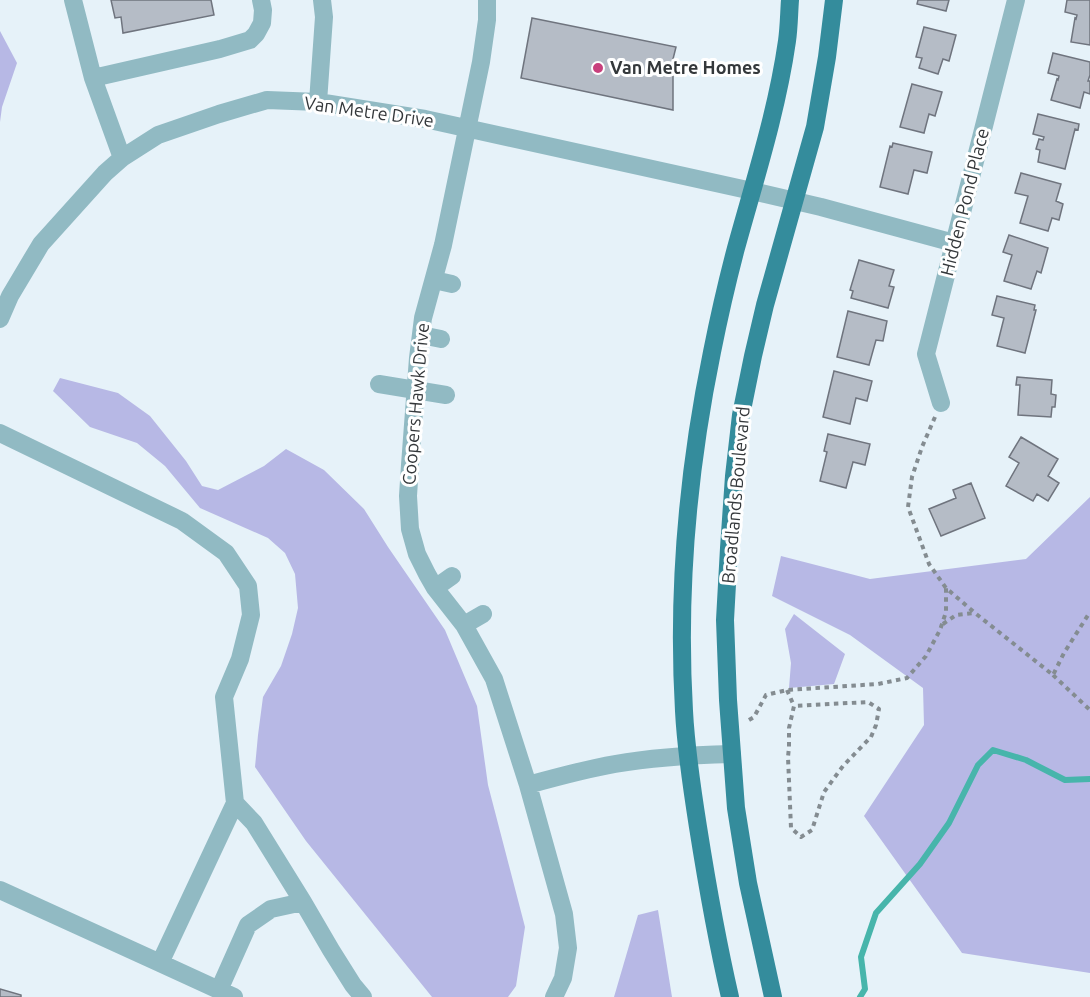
<svg xmlns="http://www.w3.org/2000/svg" width="1090" height="997" font-family="Ubuntu,sans-serif">
  <rect width="100%" height="100%" fill="#e6f2f9"/>
  <path fill="#b7b8e5" d="M0,31L17,63L2,107L0,122Z
    M60,378L118,393L150,416L186,461L202,486L218,490L264,466L286,449L324,470L364,509L388,547L445,630L477,706L488,785L525,927L516,986L508,997H432L306,841L255,767L258,735L263,697L281,666L292,634L298,608L295,574L285,553L268,538L200,508L165,466L137,443L90,427L53,391Z
    M1090,381V973L962,953L864,816L924,725L923,688L850,635L772,596L781,556L870,579L1026,559L1090,497Z
    M794,614L845,654L834,684L789,688L791,663L785,629Z
    M658,910L672,997H614L638,915Z"/>
  <g fill="none" stroke-linecap="round" stroke-linejoin="round">
    <path stroke="#47b5ab" stroke-width="6" d="M860,997L865,989L861,957L876,913L920,864L949,823L978,765L993,750L1026,760L1065,780L1090,779"/>
  </g>
  <path fill="#b5bcc6" stroke="#6f747e" stroke-width="1.5" d="M111,0H211L214,15L123,33L121,17L115,18Z
    M918,0H949L946,11L917,4Z
    M1067,0H1090V45L1071,42L1075,18L1076,19L1077,15L1065,12Z
    M532,18L676,47L673,59V110L521,78Z
    M924,27L956,35L949,61L943,59L938,74L919,68L922,58L916,57Z
    M1053,53L1090,62V75L1088,81H1090V94L1084,92L1080,108L1051,100L1057,79L1058,80L1059,76L1048,73Z
    M912,84L942,92L935,116L929,114L924,133L900,127Z
    M1038,114L1079,124L1078,130L1075,129L1065,169L1038,162L1040,150L1036,149L1039,139L1043,140L1044,137L1033,134Z
    M893,143L932,152L927,173L914,170L908,194L880,187L890,146L892,147Z
    M1021,173L1061,184L1056,201L1063,204L1059,220L1052,218L1048,231L1020,223L1028,196L1015,193Z
    M1009,235L1048,248L1041,273L1037,271L1031,289L1004,281L1012,255L1003,252Z
    M859,260L894,270L889,286L894,287L888,308L851,298L853,291L850,290Z
    M997,296L1035,305L1034,310H1036L1025,353L997,346L1004,318L992,315Z
    M848,311L887,321L883,341L876,340L869,365L837,357Z
    M834,371L872,381L867,401L856,398L850,424L823,417Z
    M1017,377L1052,380L1051,394L1056,395L1055,407H1052L1051,417L1018,415L1020,385H1016Z
    M828,434L870,444L865,465L853,462L846,488L820,481L827,452L824,451Z
    M1021,437L1058,459L1048,476L1059,483L1048,501L1037,494L1033,501L1006,486L1019,463L1009,457Z
    M971,483L985,518L941,536L929,509L956,498L953,490Z
    M0,989L21,995V997H0Z"/>
  <g fill="none" stroke-linecap="round" stroke-linejoin="round">
    <path stroke="#848c91" stroke-width="4" stroke-dasharray="4.5 4.5" stroke-linecap="butt" d="M935,417L922,447L912,477L908,507L929,564L946,588L975,613L1053,675L1064,653L1090,612
      M943,624L956,615L974,613
      M1053,675L1090,710
      M787,690L794,706L789,728V747L788,757L791,828L801,837L812,830L824,792L843,766L871,737L876,725L879,709L868,702L794,706
      M749,720L754,717L766,695L787,690L878,684L907,678L926,656L940,630L946,612V588"/>
    <path stroke="#91bac3" stroke-width="18" d="M73,0L93,78L122,158
      M487,0V20L481,62L443,245L423,318L418,358L410,465L408,496L410,529L417,554L427,574L435,588L464,625L494,679L528,785L564,914L568,948L563,978L554,997
      M93,78L220,49L250,40L256,34L262,23L263,10L261,0
      M318,102L324,17L322,0
      M434,280L452,284
      M0,319L10,296L41,244L105,173L122,158L158,135L219,114L267,100L318,102L425,119L752,191L821,207L954,243
      M421,335L441,339
      M379,384L446,395
      M941,403L926,354L1016,0
      M0,433L182,521L226,553L248,586L251,615L240,659L224,697L235,803L160,963L234,997
      M435,588L452,576
      M464,625L483,614
      M528,785C557,777 586,769 615,764C654,757 693,755 732,754
      M235,803L254,823L303,902L331,950L353,985L363,997
      M0,890L160,963
      M219,990L248,925L271,909L303,902"/>
    <path stroke="#348c9c" stroke-width="18" d="M730,997C717,941 707,884 698,827C692,789 686,750 684,711C677,591 688,469 712,352C719,317 727,282 736,248C755,179 777,111 787,41C789,27 789,13 790,0
      M773,997L748,883L736,808L728,700L725,620L729,548L734,476L741,415L753,356L765,305L815,127L827,57L834,0"/>
  </g>
  <circle fill="#c8407d" stroke="#fff" stroke-width="2" cx="598" cy="68" r="6"/>
  <g text-anchor="middle" stroke-width="6" stroke-linejoin="round" paint-order="stroke">
    <g font-size="18" font-weight="bold" fill="#34383b" stroke="#fff" text-anchor="start">
      <text x="610" y="74">Van Metre Homes</text>
    </g>
    <g font-size="18" fill="#34383b" stroke="#fff">
      <text transform="translate(369 112) rotate(8)" y="6">Van Metre Drive</text>
      <text transform="translate(965 202) rotate(-76)" y="6">Hidden Pond Place</text>
      <text transform="translate(416 404) rotate(-85)" y="6">Coopers Hawk Drive</text>
      <text transform="translate(736 495) rotate(-85)" y="6">Broadlands Boulevard</text>
    </g>
  </g>
</svg>
